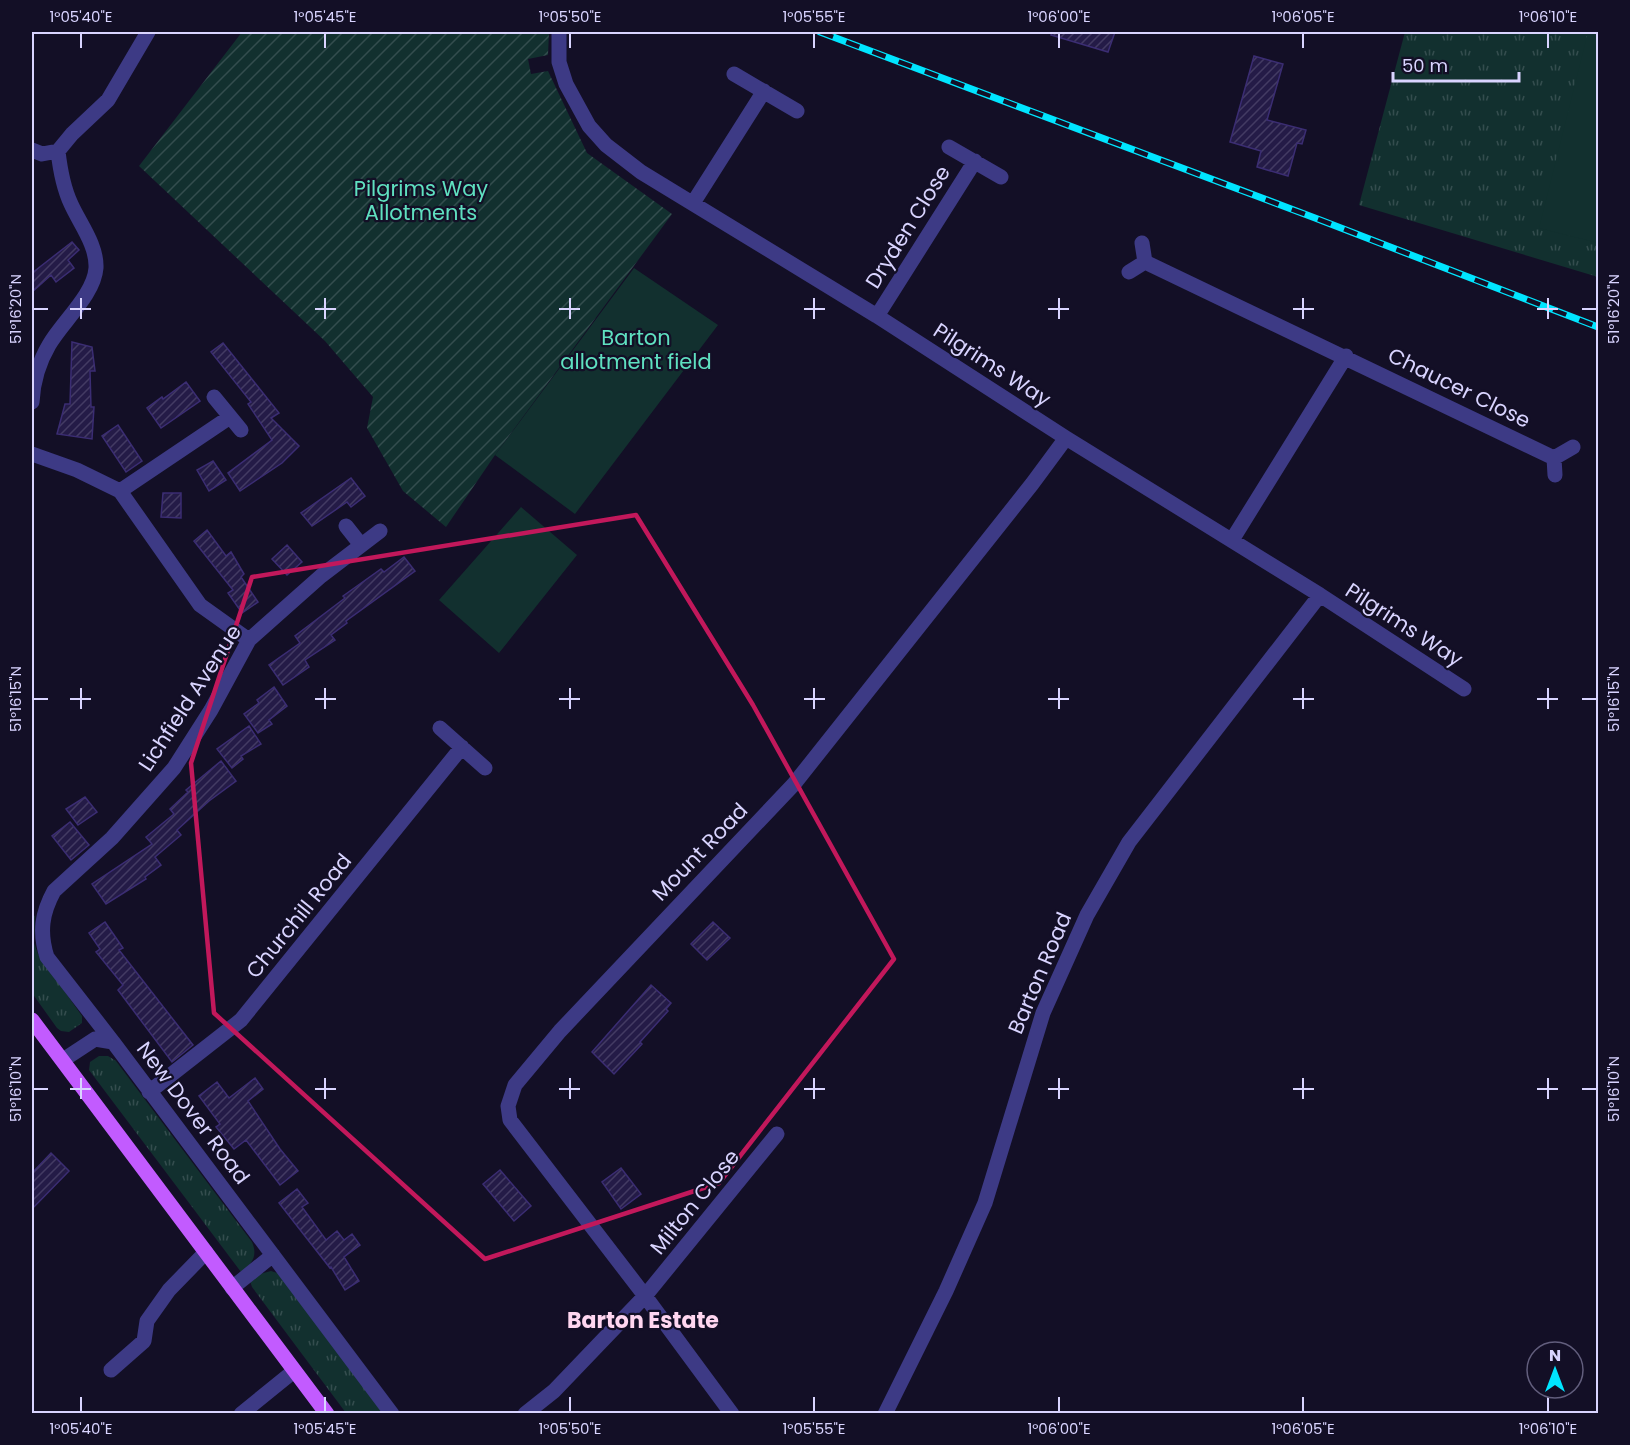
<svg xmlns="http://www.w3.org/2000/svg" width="1630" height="1445" font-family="Poppins,sans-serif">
  <defs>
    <pattern id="grass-tufts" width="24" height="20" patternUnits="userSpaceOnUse" patternTransform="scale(1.5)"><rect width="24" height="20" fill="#12302f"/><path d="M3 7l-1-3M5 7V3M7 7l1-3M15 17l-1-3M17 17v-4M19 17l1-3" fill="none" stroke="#344d4e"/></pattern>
    <pattern id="garden-furrows" width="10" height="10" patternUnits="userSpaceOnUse" patternTransform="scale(1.5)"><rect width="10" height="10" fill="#12302f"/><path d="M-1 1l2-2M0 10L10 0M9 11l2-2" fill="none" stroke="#344d4e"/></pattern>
    <pattern id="building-hatch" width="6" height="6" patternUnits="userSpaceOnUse" patternTransform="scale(1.5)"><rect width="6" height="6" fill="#241b47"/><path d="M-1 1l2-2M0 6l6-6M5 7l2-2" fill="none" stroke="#433b63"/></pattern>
  </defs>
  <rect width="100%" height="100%" fill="#130f26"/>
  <path fill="url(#grass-tufts)" d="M1405,32H1598V277L1359,205Z
    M32,915L35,916L34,943L38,954L82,1016V1023L69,1032L61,1031L57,1028L32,993Z
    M99,1056H108L116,1061L252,1242C258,1256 252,1264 241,1272L89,1070L90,1062Z
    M271,1271L280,1274L385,1413H346L252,1287L250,1281L260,1274Z"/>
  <path fill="#12302f" d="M1588,32H1598V243L1539,228Z
    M634,268L718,325L575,514L495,455Z
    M521,507L577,555L499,653L439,600Z"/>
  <path fill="url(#garden-furrows)" d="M242,32H549L548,55L528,59L531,74L548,71L587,153L672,214L495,455L446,527L403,491L367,428L373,397L325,341L139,166Z"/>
  <path fill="url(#building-hatch)" stroke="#3b2d73" stroke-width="1.5" d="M1052,32H1115L1108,52L1051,35Z
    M1254,56L1283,64L1267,120L1306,130L1302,144L1297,143L1288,176L1257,167L1261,151L1230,142Z
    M72,242L79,250L68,260L74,268L56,282L51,275L32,292V273Z
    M72,342L92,347L95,371H90L91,407H94L92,439L57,434L65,404H70Z
    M223,343L279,413L271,418L299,446L282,463L240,491L228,473L272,440L248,404L251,402L211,352Z
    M186,382L200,401L161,428L147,408L162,397L163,399Z
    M118,425L142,461L126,472L102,436Z
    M213,461L226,480L209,491L197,470Z
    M351,478L365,496L351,507L347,502L312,526L301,513Z
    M163,493H181V518L161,517Z
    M207,530L226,556L231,552L244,574L241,577L258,602L242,613L228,593L233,590L194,541Z
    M287,545L302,562L287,575L272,559Z
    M404,557L415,571L346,621L347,623L331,635L335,640L305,660L309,667L283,685L269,665L300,643L295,636L345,598L343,596L381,569L384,572Z
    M274,687L287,706L269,720L272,724L258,733L244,714L259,703L257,700Z
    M249,726L261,744L241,756L243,759L232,768L217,749Z
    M221,761L236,781L209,801L177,830L181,835L155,857L161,865L145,877L146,879L106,904L92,884L152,844L146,837L174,814L170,809L188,792L186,790Z
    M85,797L97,812L78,825L66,809Z
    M70,822L89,845L71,860L52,836Z
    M105,922L123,948L119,950L193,1045L172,1062L118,990L123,985L96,952L100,949L89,933Z
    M713,922L730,938L707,960L691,944Z
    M651,985L671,1003L666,1009L668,1011L640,1042L642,1044L614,1074L592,1052Z
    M255,1078L263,1089L248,1101L280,1149L298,1171L280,1185L246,1140L234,1149L216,1127L220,1124L199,1096L217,1082L229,1098Z
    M51,1153L69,1171L32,1209V1173Z
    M621,1168L641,1194L621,1209L602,1182Z
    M500,1170L531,1206L514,1221L483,1184Z
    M297,1189L308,1203L302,1207L326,1240L337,1231L344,1240L352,1234L360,1245L344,1257L359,1281L345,1290L331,1267L330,1268L279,1203Z"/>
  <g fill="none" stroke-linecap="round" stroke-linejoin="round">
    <path stroke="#3d3a85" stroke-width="15" d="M559,32V62L566,84L589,126L606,145L641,172L877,316L1066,438L1320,595L1464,689
      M734,74L797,111
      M949,147L1001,177
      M32,150L42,154L58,151
      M693,203L764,91
      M1145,262L1554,458
      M1129,272L1145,262L1142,243
      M877,316L975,161
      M214,397L241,430
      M32,402C33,383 39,362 49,345C62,322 94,295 96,268C97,245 80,224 71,204C63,187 60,169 58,151L72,134L108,100L148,32
      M32,454L77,470L120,491L200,605L249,640
      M1555,475L1554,458L1573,447
      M120,491L230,417
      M346,526L361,545
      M1232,540L1346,356
      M440,728L485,768
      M113,1042L47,957C39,932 42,913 54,891L112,838L174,768L211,710L249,640L321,576L380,531
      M63,1060L95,1039L113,1042L392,1414
      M149,1092L241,1020L462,747
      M777,1134L645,1296L510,1120L508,1106L515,1085L560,1031L794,784L1032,484L1066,438
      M232,1288L273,1255
      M111,1370L144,1341L147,1321L169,1290L206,1252
      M241,1414L294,1371
      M525,1414L554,1391L645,1296L732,1414
      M885,1414L946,1291L985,1203L1043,1013L1087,915L1129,842L1320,595"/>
    <path stroke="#c25bff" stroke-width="15" d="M32,1020L327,1414"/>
    <defs>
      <path id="rail" d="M820,32L1315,218L1598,327"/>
    </defs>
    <use href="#rail" stroke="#00e5ff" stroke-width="7"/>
    <use href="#rail" stroke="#130f26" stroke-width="4.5" stroke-dasharray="14" stroke-linecap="butt"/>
  </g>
  <path fill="none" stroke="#c2185b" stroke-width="4.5" stroke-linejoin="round" d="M636,515L753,705L894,959L719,1183L485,1259L214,1013L191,763L252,577Z"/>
  <path fill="none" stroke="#d9d4ff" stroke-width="2" d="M81,33V48M325,33V48M570,33V48M814,33V48M1059,33V48M1303,33V48M1548,33V48M81,298V319M325,298V319M570,298V319M814,298V319M1059,298V319M1303,298V319M1548,298V319M33,309H48M70,309H91M315,309H336M559,309H580M804,309H825M1048,309H1069M1293,309H1314M1537,309H1558M1582,309H1597M81,688V709M325,688V709M570,688V709M814,688V709M1059,688V709M1303,688V709M1548,688V709M33,699H48M70,699H91M315,699H336M559,699H580M804,699H825M1048,699H1069M1293,699H1314M1537,699H1558M1582,699H1597M81,1078V1099M325,1078V1099M570,1078V1099M814,1078V1099M1059,1078V1099M1303,1078V1099M1548,1078V1099M33,1089H48M70,1089H91M315,1089H336M559,1089H580M804,1089H825M1048,1089H1069M1293,1089H1314M1537,1089H1558M1582,1089H1597M81,1397V1412M325,1397V1412M570,1397V1412M814,1397V1412M1059,1397V1412M1303,1397V1412M1548,1397V1412"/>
  <g text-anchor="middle" stroke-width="4.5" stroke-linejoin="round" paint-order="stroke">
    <g font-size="21" fill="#5fe0c0" stroke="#130f26">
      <text x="421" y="196">Pilgrims Way<tspan x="421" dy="24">Allotments</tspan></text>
      <text x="636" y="345">Barton<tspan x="636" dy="24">allotment field</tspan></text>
    </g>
    <g font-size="21" fill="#d9d4ff" stroke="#130f26">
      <text transform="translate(908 227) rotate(-58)" y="7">Dryden Close</text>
      <text transform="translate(992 365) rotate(33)" y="7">Pilgrims Way</text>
      <text transform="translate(1459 388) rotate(26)" y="7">Chaucer Close</text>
      <text transform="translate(1404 625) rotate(33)" y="7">Pilgrims Way</text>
      <text transform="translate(190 698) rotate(-57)" y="7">Lichfield Avenue</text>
      <text transform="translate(700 852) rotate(-46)" y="7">Mount Road</text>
      <text transform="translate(299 916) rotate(-51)" y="7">Churchill Road</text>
      <text transform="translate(1040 973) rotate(-67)" y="7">Barton Road</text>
      <text transform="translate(193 1113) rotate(53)" y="7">New Dover Road</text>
      <text transform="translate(695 1202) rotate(-51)" y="7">Milton Close</text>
    </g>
    <g font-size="22" font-weight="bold" fill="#ffd6f0" stroke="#130f26">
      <text x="643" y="1328">Barton Estate</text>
    </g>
  </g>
  <rect width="1630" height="1445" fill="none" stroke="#130f26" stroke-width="66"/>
  <g transform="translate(1555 1370)"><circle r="28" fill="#130f26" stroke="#625e7d" stroke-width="1.5"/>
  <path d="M0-4.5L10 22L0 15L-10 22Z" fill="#00e5ff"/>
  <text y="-9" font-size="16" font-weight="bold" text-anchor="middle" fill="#d9d4ff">N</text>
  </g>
  <path d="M1393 72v9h126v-9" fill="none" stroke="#d9d4ff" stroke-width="3"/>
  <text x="1402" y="72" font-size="18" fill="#d9d4ff" stroke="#130f26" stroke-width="4.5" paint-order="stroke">50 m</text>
  <rect x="33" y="33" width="1564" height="1379" fill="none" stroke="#d9d4ff" stroke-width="2"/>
  <g font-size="15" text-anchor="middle" fill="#d9d4ff">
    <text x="81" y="22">1°05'40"E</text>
    <text x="325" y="22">1°05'45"E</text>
    <text x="570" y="22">1°05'50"E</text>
    <text x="814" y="22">1°05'55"E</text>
    <text x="1059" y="22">1°06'00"E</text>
    <text x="1303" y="22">1°06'05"E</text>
    <text x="1548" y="22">1°06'10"E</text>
    <text transform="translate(16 309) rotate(-90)" y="5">51°16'20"N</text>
    <text transform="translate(1614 309) rotate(-90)" y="5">51°16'20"N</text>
    <text transform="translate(16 699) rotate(-90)" y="5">51°16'15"N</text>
    <text transform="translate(1614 699) rotate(-90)" y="5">51°16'15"N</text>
    <text transform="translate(16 1089) rotate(-90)" y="5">51°16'10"N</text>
    <text transform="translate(1614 1089) rotate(-90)" y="5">51°16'10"N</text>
    <text x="81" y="1434">1°05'40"E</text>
    <text x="325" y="1434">1°05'45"E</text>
    <text x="570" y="1434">1°05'50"E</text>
    <text x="814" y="1434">1°05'55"E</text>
    <text x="1059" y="1434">1°06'00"E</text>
    <text x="1303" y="1434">1°06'05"E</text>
    <text x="1548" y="1434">1°06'10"E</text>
  </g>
</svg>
